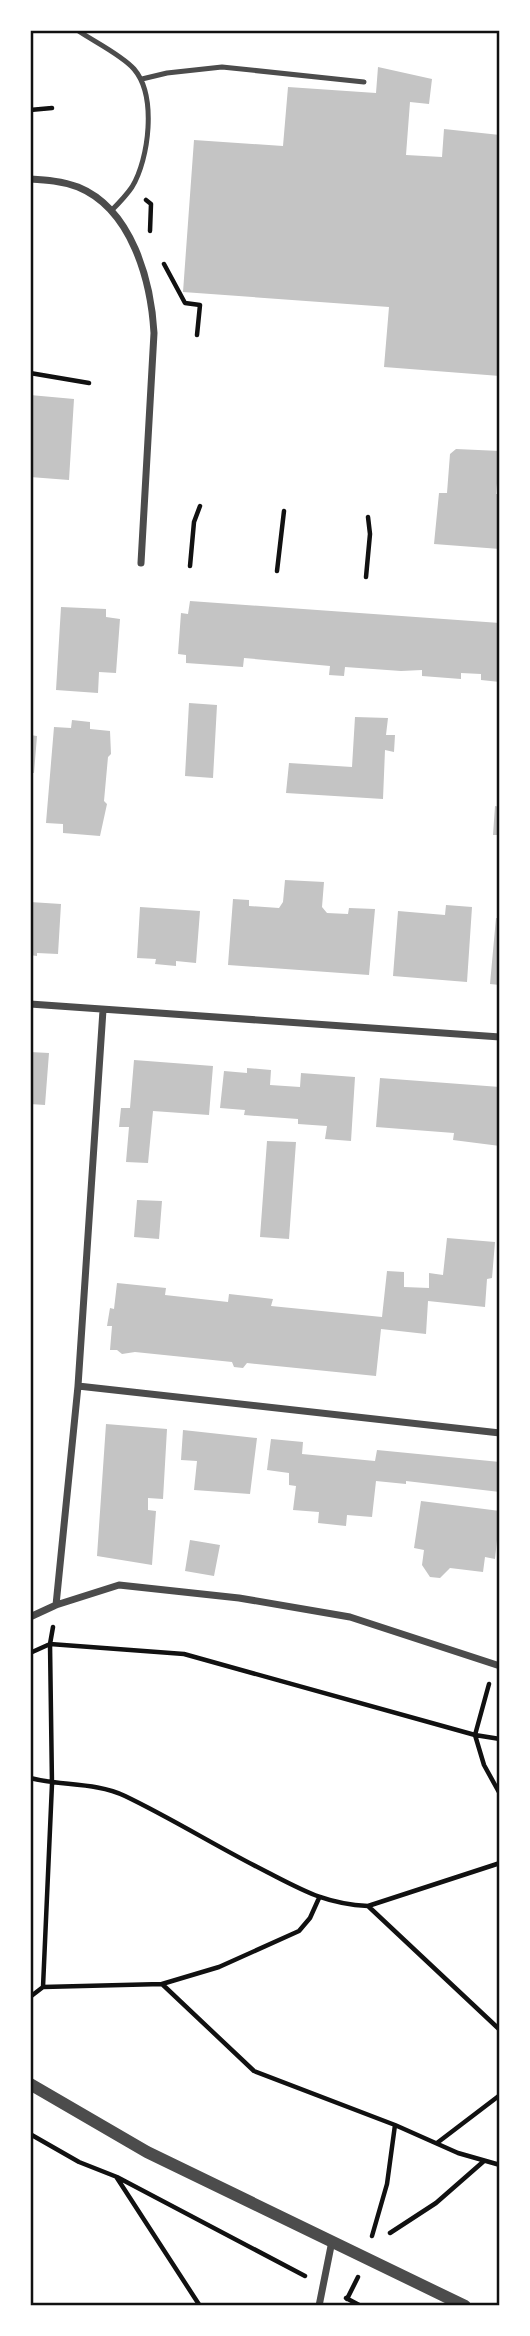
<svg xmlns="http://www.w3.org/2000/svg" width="530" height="2336" font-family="'Times New Roman',serif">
  <rect width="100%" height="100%" fill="#fff"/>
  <path fill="#c4c4c4" d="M378,67L432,79L429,104L410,102L406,155L442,157L444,129L500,135V376L384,367L389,307L183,292L194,140L283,146L288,87L376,93Z
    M30,395L74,399L69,480L30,477Z
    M456,449L500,451L496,494H500V549L434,544L439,493H447L450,454Z
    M190,601L500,623V682L481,680V674L461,673V679L422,676V670L401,671L345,667L344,676L329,675L330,666L244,658L243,667L186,663V655L178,654L181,613L188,614Z
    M61,607L106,609V617L120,619L116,673L99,672L98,693L56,690Z
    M189,703L217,705L213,778L185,776Z
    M355,717L388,718L386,735H395L394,752L385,750L383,799L286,793L289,763L352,767Z
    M72,720L90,722V729L110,731L111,754L108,757L104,801L107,804L100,836L63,833V824L46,823L54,727L71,728Z
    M30,735L37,736L34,773H30Z
    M495,806L500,807V835H493Z
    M285,880L324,882L322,907L327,913L348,914L349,908L375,909L369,975L228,965L233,899L249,900V906L279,908L283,902Z
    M30,902L61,904L58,954L37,953V956L30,955Z
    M446,905L472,907L467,982L393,976L398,911L445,915Z
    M140,907L200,911L196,963L176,961V966L155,964L156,959L137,958Z
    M496,918H500V985L490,984Z
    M30,1052L49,1053L45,1105L30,1104Z
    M134,1060L213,1066L209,1115L153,1111L148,1163L126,1162L129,1127H119L121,1108H130Z
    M247,1068L271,1070L270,1085L300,1087L301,1073L355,1077L351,1141L325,1139L327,1126L298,1124V1119L244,1115L245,1110L220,1108L224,1071L247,1073Z
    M380,1078L500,1087V1146L453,1140L454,1133L376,1127Z
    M267,1141L296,1142L289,1239L260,1237Z
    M137,1200L162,1201L159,1239L134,1237Z
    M447,1238L495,1242L492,1278L487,1279L485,1307L428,1301L426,1334L381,1329L376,1376L247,1363L243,1368L234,1367L232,1362L135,1352L122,1354L117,1350H110L112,1326H107L110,1308L114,1309L117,1283L166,1288L165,1295L228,1302L229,1294L273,1299L271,1306L382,1317L387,1271L404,1272V1287L429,1288V1273L443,1275Z
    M106,1424L167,1429L163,1499L148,1498V1510L156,1511L152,1565L97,1556Z
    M183,1430L257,1438L250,1494L194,1490L197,1461L181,1460Z
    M271,1439L303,1442L302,1454L375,1461L377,1450L500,1462V1492L406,1481V1484L376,1481L372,1517L347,1515L346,1526L318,1523L319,1512L293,1510L296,1486L289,1485V1473L267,1470Z
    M421,1501L500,1511L495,1559L485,1557L483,1572L450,1568L440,1578L430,1577L422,1565L424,1550L414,1548Z
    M190,1540L220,1545L214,1576L185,1571Z"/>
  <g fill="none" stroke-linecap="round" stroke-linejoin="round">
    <path stroke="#111" stroke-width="4.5" d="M30,110L52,108
      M146,200L151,204L150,231
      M164,264L185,303L200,305L197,335
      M30,373L89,383
      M190,566L194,522L200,506
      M277,571L284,511
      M366,577L370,534L368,517
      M30,1653L50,1644L184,1654L475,1735L500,1739
      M489,1684L475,1735L484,1765L500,1794
      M30,1778C60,1786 96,1782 125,1796C173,1819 219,1848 267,1872C304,1891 326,1904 368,1906L500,2030
      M368,1906L500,1863
      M162,1984L219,1967L299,1931L310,1918L319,1898
      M43,1987L52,1784L50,1644L53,1627
      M30,1997L43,1987L162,1984L254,2071L395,2125L387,2184L372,2236
      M395,2125L458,2153L500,2165
      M30,2134L79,2162L117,2177L305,2276
      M437,2143L500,2095
      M117,2178L200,2306
      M390,2233L436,2203L484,2161
      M346,2298L361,2306
      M347,2299L358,2277"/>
    <path stroke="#4c4c4c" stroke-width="5" d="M77,30C93,41 122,55 134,69C157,96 149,159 132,187C126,196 118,204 111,211
      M142,79L167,73L222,67L364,82"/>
    <path stroke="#4c4c4c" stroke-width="7" d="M30,179C46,180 62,181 78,187C132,209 151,281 154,333L141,563
      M30,1004L500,1037
      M78,1386L500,1433
      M56,1605L78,1386L103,1010
      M30,1617L56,1605L119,1585L239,1598L350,1617L500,1666
      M319,2306L332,2241"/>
    <path stroke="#4c4c4c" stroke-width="12" d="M30,2084L147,2152L465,2306"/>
  </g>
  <rect width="530" height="2336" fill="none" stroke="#ffffff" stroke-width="63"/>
  <rect x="32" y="32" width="466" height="2272" fill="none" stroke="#111" stroke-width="2.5"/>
</svg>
